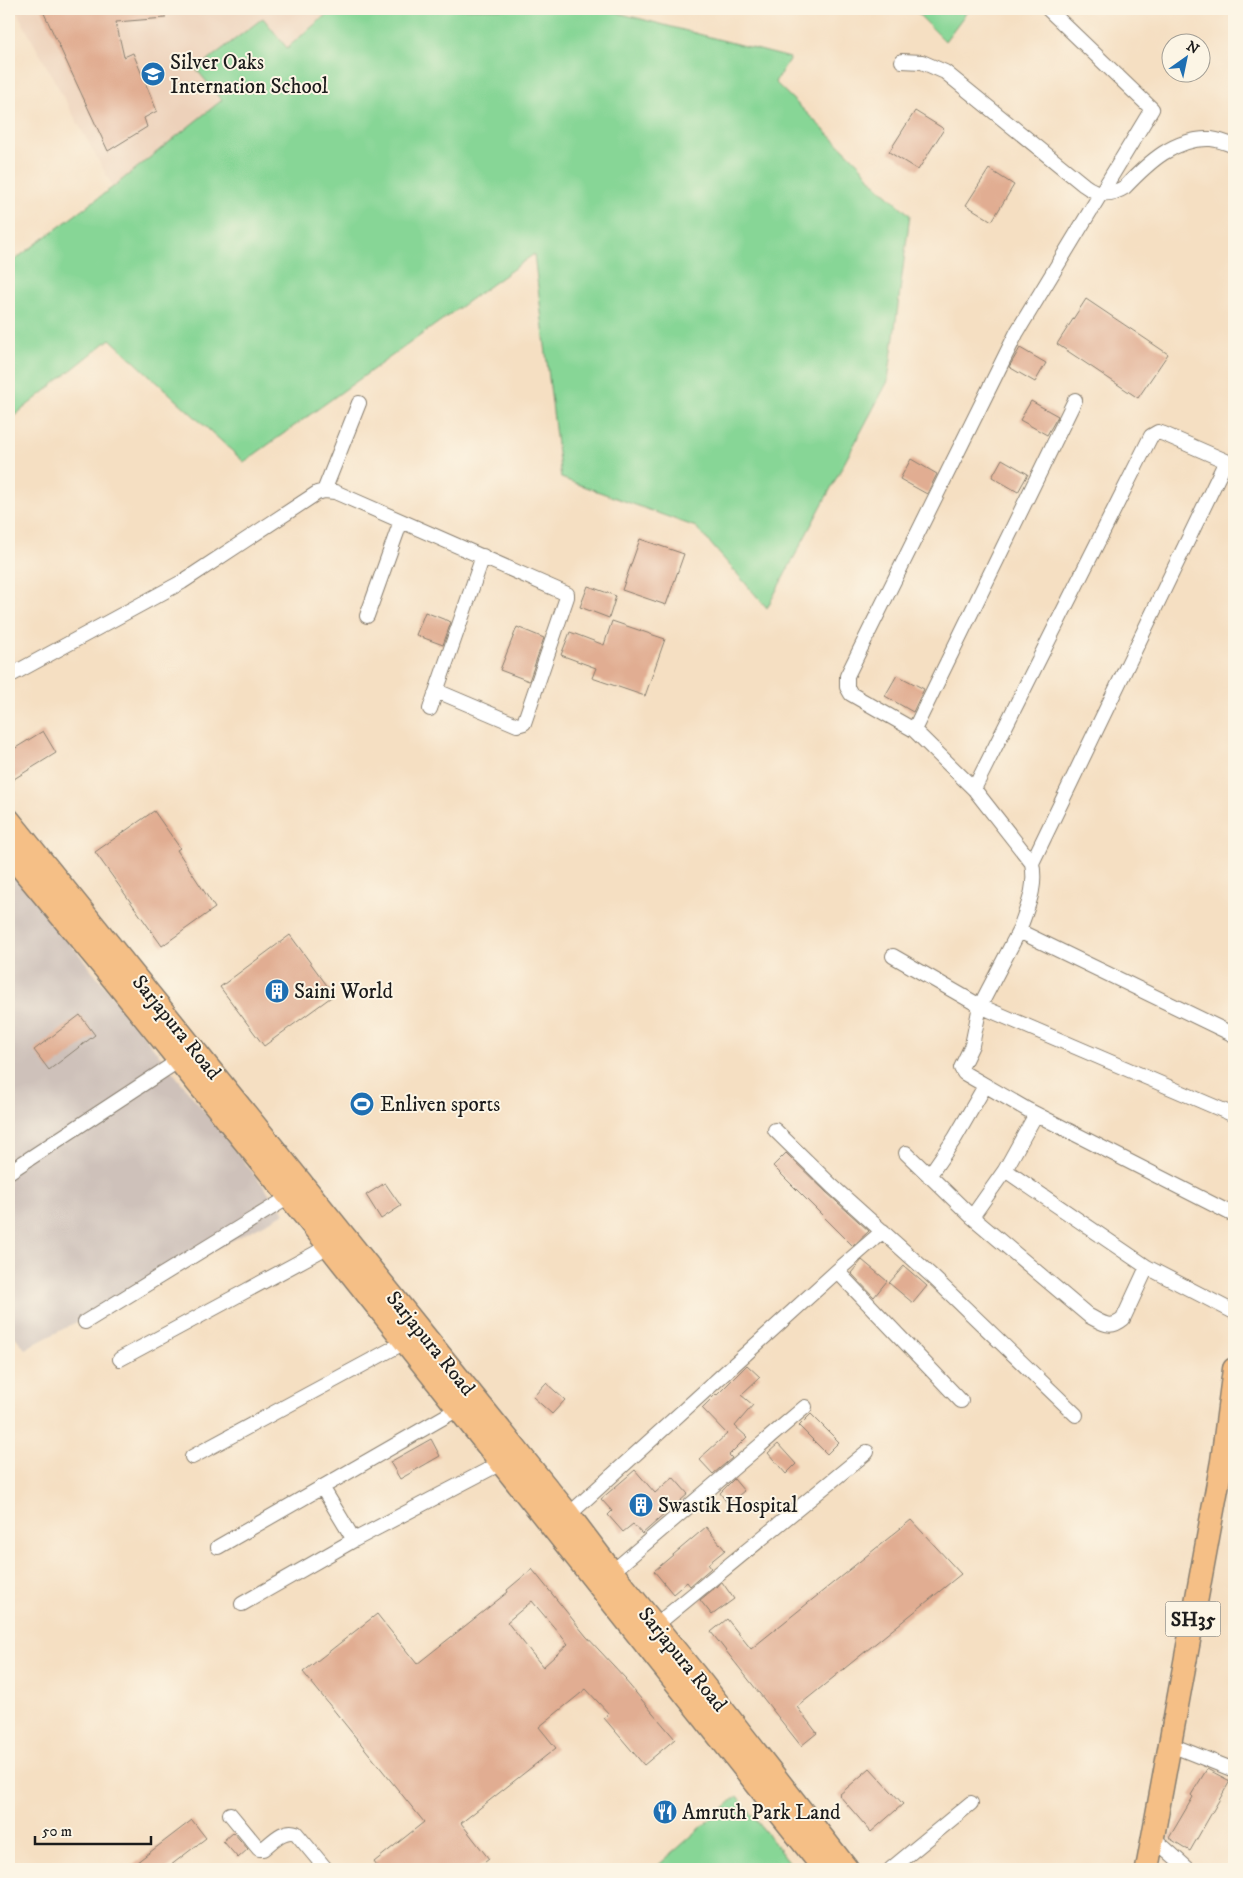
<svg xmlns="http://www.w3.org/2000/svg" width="1243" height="1878" font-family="'IM FELL DW Pica',serif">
  <rect width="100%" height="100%" fill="#fcf5e5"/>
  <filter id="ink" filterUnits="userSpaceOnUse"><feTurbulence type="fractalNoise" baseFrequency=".02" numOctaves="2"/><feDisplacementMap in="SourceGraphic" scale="10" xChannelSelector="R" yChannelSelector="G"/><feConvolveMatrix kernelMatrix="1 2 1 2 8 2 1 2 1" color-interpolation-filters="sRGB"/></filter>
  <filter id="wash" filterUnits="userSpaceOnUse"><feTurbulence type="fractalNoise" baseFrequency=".0096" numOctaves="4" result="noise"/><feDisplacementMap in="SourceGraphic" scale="20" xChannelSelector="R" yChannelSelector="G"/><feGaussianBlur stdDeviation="1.12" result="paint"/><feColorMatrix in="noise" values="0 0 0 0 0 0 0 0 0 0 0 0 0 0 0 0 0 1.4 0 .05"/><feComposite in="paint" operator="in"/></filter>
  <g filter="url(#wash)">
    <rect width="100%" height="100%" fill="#f5dfc2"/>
    <path fill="#edd1ba" d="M15,9H333L304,35L113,187Z"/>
    <path fill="#cec1ba" d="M9,866L285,1213L25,1349L9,1329Z"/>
    <path fill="#87d696" stroke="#527959" d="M333,9H603L790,58L775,82L861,166L872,181L910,215L888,381L767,608L696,527L561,478L534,254L244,462L110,339L9,420V264L113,187L222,100L196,69L263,18L287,48Z
      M913,9H969L945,41Z
      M737,1796L795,1869H654Z"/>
    <g id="blocks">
      <path fill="#e1ad92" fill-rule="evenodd" d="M42,9H165V18L116,22L124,57L133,53L157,111L144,118L147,127L108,151Z
        M915,111L944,129L918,170L889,152Z
        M989,169L1014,185L992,221L966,205Z
        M1086,299L1168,354L1138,398L1057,344Z
        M1020,348L1046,363L1035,382L1009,367Z
        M1031,401L1058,416L1047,435L1020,420Z
        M911,459L937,474L927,494L900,479Z
        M1002,459L1028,474L1018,492L992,477Z
        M640,539L684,554L666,605L622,590Z
        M588,586L616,596L609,618L580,607Z
        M425,612L451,622L443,645L416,635Z
        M612,621L665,639L645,696L592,678L596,668L561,655L570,632L604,645Z
        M517,627L544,638L529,681L500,670Z
        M897,675L924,689L913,712L885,696Z
        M43,731L56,753L9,782V752Z
        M154,811L180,848L177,850L215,908L162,946L95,852Z
        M290,935L334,995L264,1046L220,987Z
        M80,1015L95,1035L49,1070L34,1050Z
        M786,1153L826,1192L869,1231L853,1246L773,1166Z
        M385,1183L401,1206L381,1219L366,1195Z
        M862,1260L887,1281L874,1297L851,1273Z
        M904,1266L927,1286L913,1303L889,1283Z
        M747,1365L760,1377L741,1395L753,1405L735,1426L747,1437L729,1455L732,1458L713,1474L699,1459L727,1434L702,1408L716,1394L717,1395Z
        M546,1383L565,1400L552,1414L533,1397Z
        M811,1414L839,1442L827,1454L799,1426Z
        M431,1439L440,1456L400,1479L390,1462Z
        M778,1444L796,1464L786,1474L768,1453Z
        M635,1470L655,1493L673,1477L688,1494L642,1534L633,1524L623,1532L608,1515L612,1511L601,1499Z
        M734,1479L744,1491L728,1504L720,1493Z
        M911,1520L961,1574L797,1707L817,1733L801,1746L711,1632L727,1619L751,1649Z
        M706,1527L725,1550L708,1564L711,1568L690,1586L687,1582L673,1594L654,1571Z
        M532,1569L586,1636L626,1679L625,1680L675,1739L644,1765L604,1718L609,1714L586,1689L539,1727L556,1748L461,1823L489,1859L476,1869H379L374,1862L424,1822L303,1672L377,1614L417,1664L508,1592L507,1590ZM532,1601L568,1644L543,1667L507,1622Z
        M722,1582L734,1599L712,1615L700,1600Z
        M870,1768L903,1804L871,1832L839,1795Z
        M1207,1769L1230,1781L1190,1851L1169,1838L1193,1797L1191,1795Z
        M192,1820L206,1838L166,1869H128Z
        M233,1832L248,1849L238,1858L223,1841Z"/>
    </g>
  </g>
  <g filter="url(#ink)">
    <use href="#blocks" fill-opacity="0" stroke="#887e6f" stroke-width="1"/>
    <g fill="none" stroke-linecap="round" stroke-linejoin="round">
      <defs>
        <path id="minor" d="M902,61L922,62L945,72L1084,185C1097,195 1111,196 1125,187C1148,163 1175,137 1211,139C1219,140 1227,143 1234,146
          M324,491L359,403
          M367,616L401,521
          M9,676L182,582L317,493L324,491L335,492L567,594V597L524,723L517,725L437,691
          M430,709L483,556
          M914,730L1075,400
          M974,789L1151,436L1158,432L1164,434L1226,461L1032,863
          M1019,931C1027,907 1037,889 1032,863L974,789L914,730L851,694L847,687V676L1017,332L1152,109L1048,9
          M893,956L980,1006L1234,1115
          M1234,1035L1019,931L980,1006L972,1045L961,1068L964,1073L1028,1110L1234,1215
          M775,1130L832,1186L933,1277L1076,1415
          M906,1153L972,1217L1089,1316C1103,1323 1110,1330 1123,1319L1147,1267L1234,1312
          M1005,1170L1036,1114
          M9,1172L178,1061
          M929,1176L955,1138L985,1086
          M972,1217L1005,1170L1147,1267
          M837,1271L961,1401
          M85,1322L289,1197
          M120,1359L329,1246
          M192,1457L405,1342
          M322,1487L354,1540
          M563,1520L837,1271L883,1231
          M218,1547L458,1409
          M612,1572L805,1407
          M242,1604L354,1540L501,1463
          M656,1625L867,1452
          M1171,1745L1234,1770
          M230,1814L259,1849H263C272,1842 284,1828 296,1833L326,1869
          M1154,1834L1159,1843L1188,1869
          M891,1869L971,1803"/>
        <path id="primary" d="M9,820L569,1515L612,1572L702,1683L847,1869
          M9,853L114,980L329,1246L824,1869
          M1147,1869L1222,1461L1234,1369"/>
      </defs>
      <use href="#minor" stroke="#887e6f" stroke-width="16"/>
      <use href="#primary" stroke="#887e6f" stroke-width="25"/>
      <use href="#minor" stroke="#fff" stroke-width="14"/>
      <use href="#primary" stroke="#f5bf86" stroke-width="22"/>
    </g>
  </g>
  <defs>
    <symbol id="school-disc" viewBox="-11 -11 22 22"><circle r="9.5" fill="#1f6fb2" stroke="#fcf5e5"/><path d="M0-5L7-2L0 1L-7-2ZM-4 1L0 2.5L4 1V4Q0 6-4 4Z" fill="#fff"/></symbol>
    <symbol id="building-disc" viewBox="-11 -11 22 22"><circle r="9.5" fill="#1f6fb2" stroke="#fcf5e5"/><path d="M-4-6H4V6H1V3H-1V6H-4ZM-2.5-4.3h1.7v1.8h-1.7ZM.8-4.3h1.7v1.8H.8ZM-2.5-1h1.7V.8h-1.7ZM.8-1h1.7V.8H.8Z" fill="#fff"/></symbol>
    <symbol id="stadium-disc" viewBox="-11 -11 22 22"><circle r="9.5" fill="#1f6fb2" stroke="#fcf5e5"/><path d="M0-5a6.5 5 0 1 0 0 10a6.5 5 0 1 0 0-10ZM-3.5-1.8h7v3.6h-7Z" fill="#fff"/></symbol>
    <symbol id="restaurant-disc" viewBox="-11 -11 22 22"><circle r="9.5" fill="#1f6fb2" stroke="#fcf5e5"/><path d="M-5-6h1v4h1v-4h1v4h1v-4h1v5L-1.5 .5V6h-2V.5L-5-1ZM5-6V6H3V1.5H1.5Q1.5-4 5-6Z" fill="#fff"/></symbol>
  </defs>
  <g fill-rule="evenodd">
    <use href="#school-disc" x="139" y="60" width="28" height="28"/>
    <use href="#building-disc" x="263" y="977" width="28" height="28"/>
    <use href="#stadium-disc" x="348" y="1090" width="28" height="28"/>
    <use href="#building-disc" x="627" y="1491" width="28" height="28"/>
    <use href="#restaurant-disc" x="651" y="1798" width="28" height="28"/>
  </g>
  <g text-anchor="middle" stroke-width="4" stroke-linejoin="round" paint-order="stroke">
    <rect fill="#fcf5e5" stroke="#5f5d58" stroke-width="1" x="1165.5" y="1601.5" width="55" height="35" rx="4"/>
    <g font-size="20" font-weight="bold" fill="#1c1c1c">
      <text x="1193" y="1626">SH35</text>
    </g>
    <g font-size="21" fill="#1c1c1c" stroke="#fcf5e5" text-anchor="start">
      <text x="170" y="69">Silver Oaks<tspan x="170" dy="24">Internation School</tspan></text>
      <text x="294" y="998">Saini World</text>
      <text x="380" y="1111">Enliven sports</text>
      <text x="658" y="1512">Swastik Hospital</text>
      <text x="682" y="1819">Amruth Park Land</text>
    </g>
    <g font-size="21" fill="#1c1c1c" stroke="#fcf5e5">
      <text transform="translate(177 1027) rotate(51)" y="7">Sarjapura Road</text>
      <text transform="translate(431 1343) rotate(51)" y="7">Sarjapura Road</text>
      <text transform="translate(683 1659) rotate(51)" y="7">Sarjapura Road</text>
    </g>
  </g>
  <rect width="1243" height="1878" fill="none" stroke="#fcf5e5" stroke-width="30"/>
  <g transform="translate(1186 58) rotate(33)"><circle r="24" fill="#fcf5e5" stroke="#a29e95"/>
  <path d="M0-4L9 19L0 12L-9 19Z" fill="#1f6fb2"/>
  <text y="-8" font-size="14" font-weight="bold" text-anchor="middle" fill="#1c1c1c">N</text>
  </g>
  <path d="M35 1836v8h116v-8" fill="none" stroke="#1c1c1c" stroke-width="2.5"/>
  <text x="42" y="1836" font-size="15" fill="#1c1c1c" stroke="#fcf5e5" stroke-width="4" paint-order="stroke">50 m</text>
</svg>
